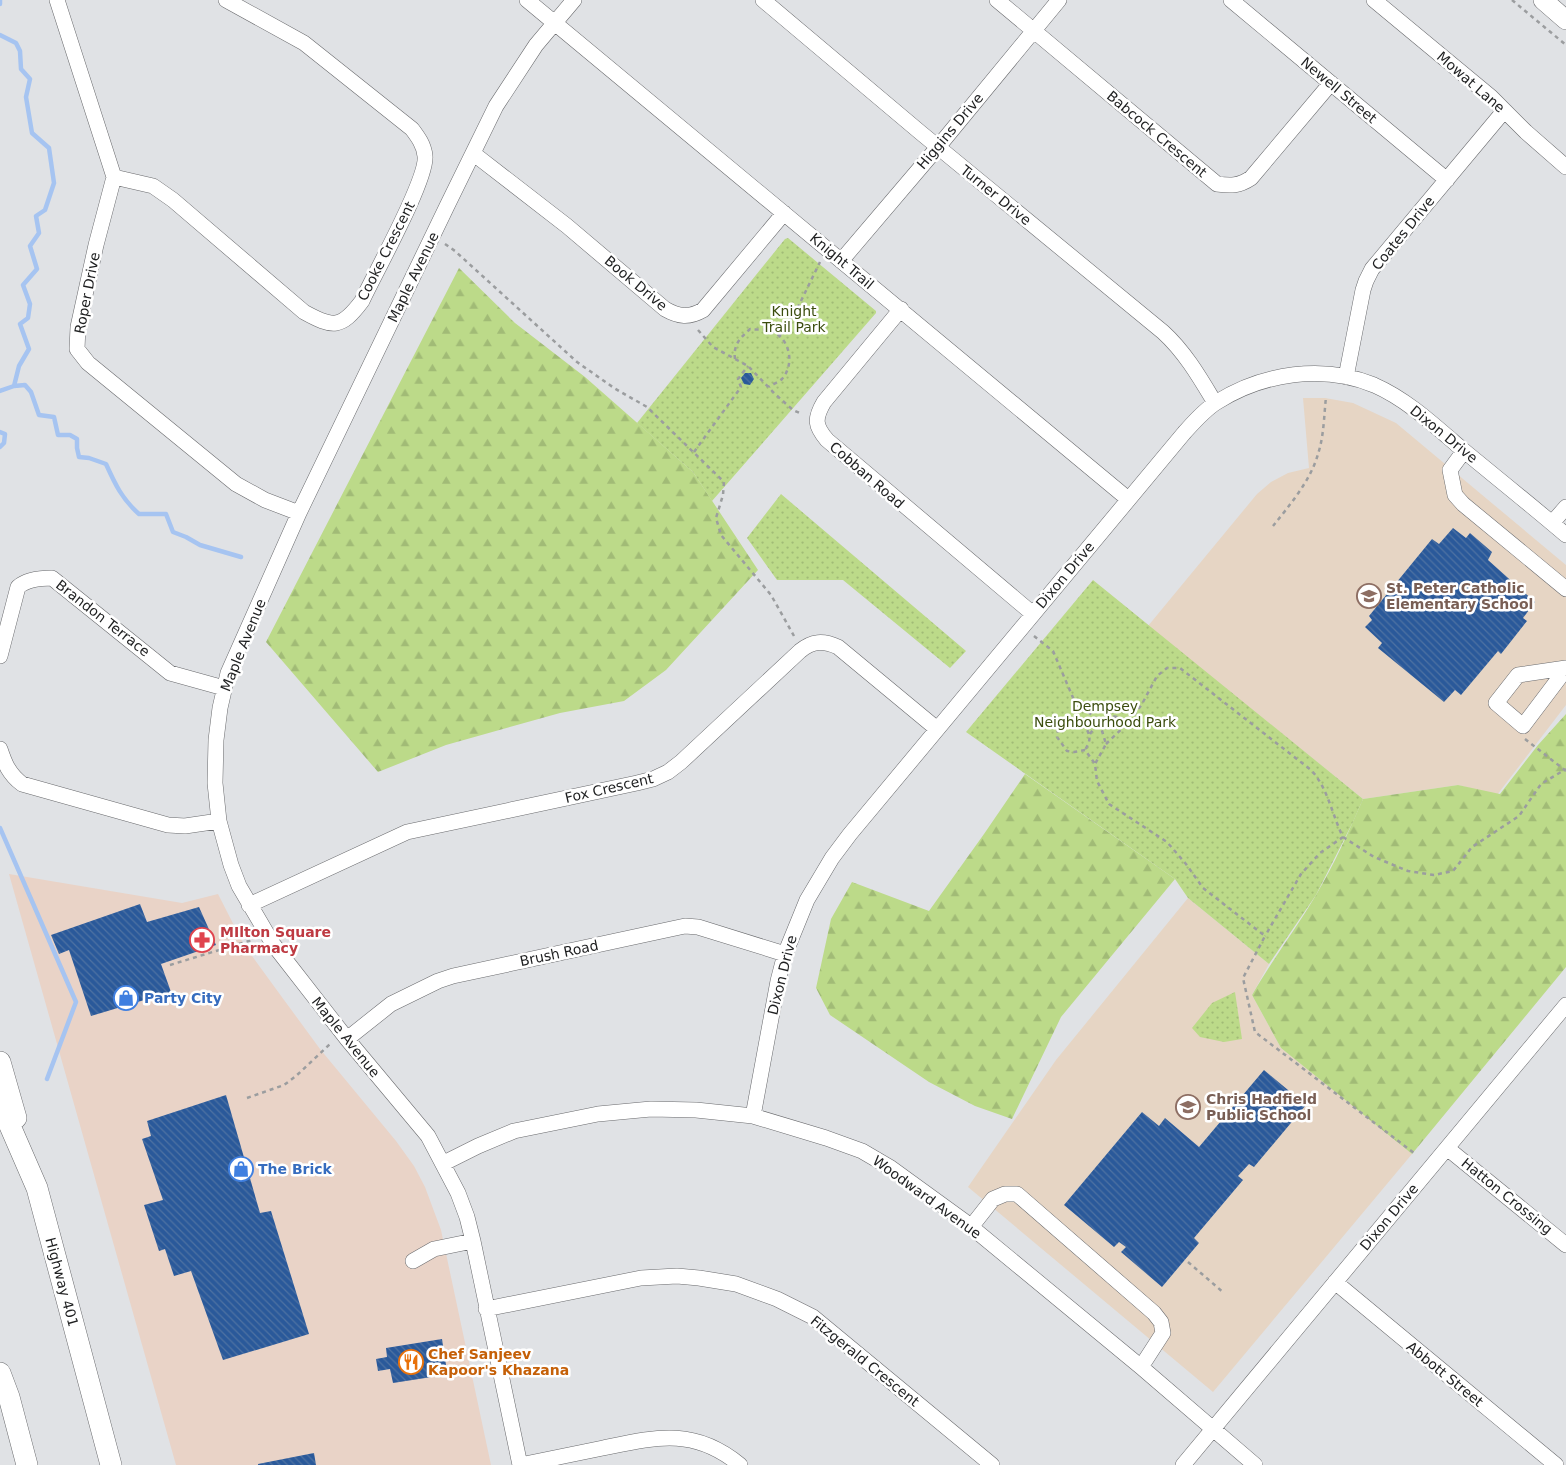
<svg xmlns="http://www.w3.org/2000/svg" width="1566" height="1465" font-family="'DejaVu Sans',sans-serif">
  <defs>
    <pattern id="forest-firs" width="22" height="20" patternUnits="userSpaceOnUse" patternTransform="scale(1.25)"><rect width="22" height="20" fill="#bcda89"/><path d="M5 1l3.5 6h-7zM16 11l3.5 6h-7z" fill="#a1bb76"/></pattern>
    <pattern id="park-dots" width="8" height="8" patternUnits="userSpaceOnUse" patternTransform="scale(1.25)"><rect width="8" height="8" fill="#bcda89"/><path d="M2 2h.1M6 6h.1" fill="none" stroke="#a1bb76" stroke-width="1.8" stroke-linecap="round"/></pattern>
    <pattern id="building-back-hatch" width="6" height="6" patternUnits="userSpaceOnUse" patternTransform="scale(1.25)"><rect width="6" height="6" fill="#2a599a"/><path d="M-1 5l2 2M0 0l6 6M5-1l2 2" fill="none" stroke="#4e72a2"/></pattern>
  </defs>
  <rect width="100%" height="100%" fill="#e0e2e5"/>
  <path fill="#e9d3c7" d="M9,874L182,903L218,894L244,945L276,989L320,1049L396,1141L414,1166L425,1187L441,1230L491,1465H176Z"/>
  <path fill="#e6d5c4" d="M1303,398H1325L1353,403L1396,423L1566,565V705L1497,795L1458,785L1363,799L1148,626L1257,494L1271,482L1288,473L1309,468Z
    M1188,898L1269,964L1252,995L1281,1048L1412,1154L1213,1392L968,1187L1056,1060Z"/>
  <path fill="url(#forest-firs)" d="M459,268L515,323L585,377L693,472L758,570L666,670L624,701L560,713L446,745L378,772L266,642Z
    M1566,714V967L1412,1154L1281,1048L1252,995C1272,960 1296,929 1316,895C1334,865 1349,831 1363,799L1458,785L1500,794L1538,745Z
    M1025,774L1175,879L1061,1017L1012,1119L975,1106L929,1082L830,1015L816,988L831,919L852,882L929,911L984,834Z"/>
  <path fill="url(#park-dots)" d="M788,238L876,311V313L712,501L693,472L637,423L785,239Z
    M781,494L966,651L950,668L843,580H777L747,538Z
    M1093,580L1363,799L1353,822L1316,895L1269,964L1188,898L1175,879L966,732Z
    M1235,992L1242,1039L1224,1042L1200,1037L1192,1028L1212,1003Z"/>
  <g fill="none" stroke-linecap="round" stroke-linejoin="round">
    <path stroke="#a6c4f1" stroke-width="4.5" d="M0,4V0
      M0,35L16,43L20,51L21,69L30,79L26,97L32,133L49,148L54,183L45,210L36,216L39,233L30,246L37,269L23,285L30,304L28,318L20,324L29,349L19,366L14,386L0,391
      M14,386L25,385L31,392L39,415L54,417L58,435H70L77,439V448L79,457L89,458L106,464C115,484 122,499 139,514H166L173,532L186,537L200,545L241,557
      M0,432L5,434L4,443L0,447
      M0,828L76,1002L47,1079"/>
  </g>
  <path fill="url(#building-back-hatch)" d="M745,373H751L754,379L750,385L744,384L741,378Z
    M1453,528L1466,538L1470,533L1492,552L1488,560L1535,602L1523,618L1527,621L1501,654L1498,651L1461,695L1455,690L1444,702L1378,648L1382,643L1365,627L1372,620L1369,616L1432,539L1439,544Z
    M1109,719L1114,721V727L1109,729L1104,727L1105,721Z
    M140,904L147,922L199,907L216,945L161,964L171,992L91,1016L69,950L59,954L51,935Z
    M1264,1070L1306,1105L1254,1167L1249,1164L1238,1176L1243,1180L1194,1238L1199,1243L1162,1287L1121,1252L1126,1247L1119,1242L1114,1247L1064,1205L1142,1112L1159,1126L1165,1118L1199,1147Z
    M226,1095L260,1213L271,1211L309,1334L223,1360L191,1271L174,1276L165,1249L159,1251L144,1205L163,1200L142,1139L151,1136L147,1121Z
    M442,1339L446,1365L438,1376L393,1383L390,1369L378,1371L376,1359L387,1357L386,1348Z
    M314,1453L316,1465H258V1464Z"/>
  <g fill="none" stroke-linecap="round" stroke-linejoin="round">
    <defs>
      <path id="minor" d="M57,0L114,177L96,245L78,327L77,349L88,363L236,484L265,500L299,513
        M527,0L1128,499
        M763,0L921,133L1163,332C1185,352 1200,378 1215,403
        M997,0L1217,184C1231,186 1239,186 1251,178L1331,83
        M1231,0L1447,180
        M1374,0L1491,97L1526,132L1566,167
        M474,154L567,226L665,309C679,317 689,318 703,310L784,213
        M114,177L153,186L173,200L304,312C333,328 341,329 362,301C374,275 428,178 425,156C424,145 418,137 412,129L304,43L226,0
        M841,261L938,147L1059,0
        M901,309L824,402C814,419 815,426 827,440L1033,614
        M1346,377L1363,290L1366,281L1372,269L1504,111
        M1464,451L1450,470L1455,495L1463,504L1566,589
        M1552,523L1566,507
        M0,656L18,587C27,579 41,578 52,578L170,673L224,688
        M1566,668L1518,675L1496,703L1523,726L1566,669
        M0,749C5,764 9,774 22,784L168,825L185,826L219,821
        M249,905L407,832L637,783L653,779L668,772L681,762L800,651C812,641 823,640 838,647L937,729
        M347,1039L391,1004L438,981L453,976L671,929L685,926L698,927L785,954
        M753,1116L778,981L785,954L807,900L832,858L850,834L1184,433C1194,422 1204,410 1217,402C1263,373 1323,364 1374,385C1408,400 1435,426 1463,450C1497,478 1532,506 1566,535
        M1447,1148L1566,1245
        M444,1163L478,1146L514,1131L598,1114L651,1109L696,1110L753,1116L826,1138L862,1151L891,1168L964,1221L1141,1367L1255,1465
        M971,1227L993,1199L1005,1194H1017L1154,1313L1161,1322L1163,1333L1141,1367
        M413,1261L434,1249L473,1241
        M1335,1282L1556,1465
        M486,1309L641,1278L677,1276L699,1278L736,1284L777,1299L813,1317L992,1465
        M520,1465L473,1241L467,1217L458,1193L428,1136L347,1039L273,944L239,886L231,865L219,821L215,783L216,740L220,708L228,673L299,513L447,206L496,106L536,45L574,0
        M520,1465C548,1459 575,1454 603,1448C656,1437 694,1427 740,1465
        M1183,1465L1566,1005"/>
      <path id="major" d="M1543,0L1566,20"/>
      <path id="highway" d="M0,1062L16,1118
        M0,1103L37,1188L111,1465
        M0,1373L9,1397L27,1465"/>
    </defs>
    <use href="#minor" stroke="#696a6d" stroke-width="16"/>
    <use href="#major" stroke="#696a6d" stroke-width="20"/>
    <use href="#highway" stroke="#696a6d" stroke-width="22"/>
    <path stroke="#9b9d9f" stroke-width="2.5" stroke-dasharray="4 4" stroke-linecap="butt" d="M1512,0L1566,45
      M445,244L455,251L577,362L614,388L647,407L724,482L723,495L716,518L721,535L771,595L794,636
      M698,330L713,347L748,366L775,394L793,410L802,414
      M780,335L799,305L820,262
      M735,359C733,345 740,338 750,329C756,330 764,329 769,330C789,336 796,363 782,379C779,382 773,384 769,387
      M694,452L741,387L738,379L748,366
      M1273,526C1289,506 1311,480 1318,454C1324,436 1324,415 1326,397
      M1034,636L1053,651L1074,700L1099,721L1106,744L1095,764L1097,781L1109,804L1167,842L1186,864L1203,888L1265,936L1243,978L1255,1032L1414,1153
      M1074,700L1075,722L1058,729L1057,737L1067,751L1074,752L1085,750L1095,764
      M1075,722L1084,724C1090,735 1092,739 1085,750
      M1090,734L1099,721L1108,715L1117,717L1129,722
      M1525,739L1566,771
      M1106,744L1129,722L1142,704L1157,676L1167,668H1180L1311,770C1328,788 1332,815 1343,837L1320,853L1301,874L1265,936
      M1343,837L1374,857L1408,871L1434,875L1453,871L1472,847L1519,816L1541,784L1566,769
      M170,965L252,940
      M247,1098L284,1085L296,1076L330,1044
      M1188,1262L1224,1293"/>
    <use href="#minor" stroke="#fff" stroke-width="15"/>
    <use href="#major" stroke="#fff" stroke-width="19"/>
    <use href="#highway" stroke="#fff" stroke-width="21"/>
  </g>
  <defs>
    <symbol id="school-ring" viewBox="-11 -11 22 22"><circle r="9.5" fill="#fff" stroke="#8d6e63" stroke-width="1.5"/><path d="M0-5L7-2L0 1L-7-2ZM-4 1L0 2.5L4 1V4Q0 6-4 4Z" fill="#8d6e63"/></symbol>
    <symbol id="pharmacy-ring" viewBox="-11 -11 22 22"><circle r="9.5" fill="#fff" stroke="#e0444e" stroke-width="1.5"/><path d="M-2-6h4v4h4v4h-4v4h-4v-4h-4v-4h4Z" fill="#e0444e"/></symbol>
    <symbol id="shop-ring" viewBox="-11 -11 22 22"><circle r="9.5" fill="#fff" stroke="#3f7fe0" stroke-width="1.5"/><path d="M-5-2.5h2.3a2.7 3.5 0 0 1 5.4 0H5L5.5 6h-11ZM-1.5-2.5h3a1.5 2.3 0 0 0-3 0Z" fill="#3f7fe0"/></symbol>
    <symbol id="restaurant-ring" viewBox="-11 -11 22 22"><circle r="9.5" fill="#fff" stroke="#e8710a" stroke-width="1.5"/><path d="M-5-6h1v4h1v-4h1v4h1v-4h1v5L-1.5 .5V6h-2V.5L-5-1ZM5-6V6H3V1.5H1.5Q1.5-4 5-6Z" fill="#e8710a"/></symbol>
  </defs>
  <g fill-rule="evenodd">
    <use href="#school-ring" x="1355" y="582" width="28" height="28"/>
    <use href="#pharmacy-ring" x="188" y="926" width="28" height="28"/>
    <use href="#shop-ring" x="112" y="984" width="28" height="28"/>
    <use href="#school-ring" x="1174" y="1093" width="28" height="28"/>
    <use href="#shop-ring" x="227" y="1155" width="28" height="28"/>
    <use href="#restaurant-ring" x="397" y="1348" width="28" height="28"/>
  </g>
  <g text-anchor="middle" stroke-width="5" stroke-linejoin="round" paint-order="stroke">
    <g font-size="14" fill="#1e1f20" stroke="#fff">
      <text transform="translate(1471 82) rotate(41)" y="5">Mowat Lane</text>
      <text transform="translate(1339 90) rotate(40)" y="5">Newell Street</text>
      <text transform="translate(950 131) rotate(-50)" y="5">Higgins Drive</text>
      <text transform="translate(1157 134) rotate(40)" y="5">Babcock Crescent</text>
      <text transform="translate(996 195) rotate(39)" y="5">Turner Drive</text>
      <text transform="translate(1403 233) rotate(-51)" y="5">Coates Drive</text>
      <text transform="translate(386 251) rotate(-63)" y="5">Cooke Crescent</text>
      <text transform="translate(842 261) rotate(40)" y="5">Knight Trail</text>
      <text transform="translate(413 277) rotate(-64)" y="5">Maple Avenue</text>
      <text transform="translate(636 283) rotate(40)" y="5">Book Drive</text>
      <text transform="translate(87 293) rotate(-79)" y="5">Roper Drive</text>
      <text transform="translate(1444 434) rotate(39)" y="5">Dixon Drive</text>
      <text transform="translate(867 475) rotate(41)" y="5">Cobban Road</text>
      <text transform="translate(1065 575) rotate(-50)" y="5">Dixon Drive</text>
      <text transform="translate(103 618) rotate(38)" y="5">Brandon Terrace</text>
      <text transform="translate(243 645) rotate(-68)" y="5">Maple Avenue</text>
      <text transform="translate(609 788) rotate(-13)" y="5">Fox Crescent</text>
      <text transform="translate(559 953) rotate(-12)" y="5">Brush Road</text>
      <text transform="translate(782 975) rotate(-76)" y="5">Dixon Drive</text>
      <text transform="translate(346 1037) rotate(51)" y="5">Maple Avenue</text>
      <text transform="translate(1507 1196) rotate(39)" y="5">Hatton Crossing</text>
      <text transform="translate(927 1197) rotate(36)" y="5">Woodward Avenue</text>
      <text transform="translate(1389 1217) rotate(-50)" y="5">Dixon Drive</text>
      <text transform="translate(62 1282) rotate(75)" y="5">Highway 401</text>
      <text transform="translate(865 1361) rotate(39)" y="5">Fitzgerald Crescent</text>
      <text transform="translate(1445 1374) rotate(39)" y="5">Abbott Street</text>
    </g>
    <g font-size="14" fill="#3b4d0e" stroke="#fff">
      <text x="794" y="316">Knight<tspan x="794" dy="16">Trail Park</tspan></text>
      <text x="1105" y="711">Dempsey<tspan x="1105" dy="16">Neighbourhood Park</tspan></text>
    </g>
    <g font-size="14" font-weight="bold" fill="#785e54" stroke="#fff" text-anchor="start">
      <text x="1386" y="593">St. Peter Catholic<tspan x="1386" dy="16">Elementary School</tspan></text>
      <text x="1206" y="1104">Chris Hadfield<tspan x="1206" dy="16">Public School</tspan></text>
    </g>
    <g font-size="14" font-weight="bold" fill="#be3a42" stroke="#fff" text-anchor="start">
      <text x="220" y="937">MIlton Square<tspan x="220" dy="16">Pharmacy</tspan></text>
    </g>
    <g font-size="14" font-weight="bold" fill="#366cbe" stroke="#fff" text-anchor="start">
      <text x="144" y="1003">Party City</text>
      <text x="258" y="1174">The Brick</text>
    </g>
    <g font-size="14" font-weight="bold" fill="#c56008" stroke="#fff" text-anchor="start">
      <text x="428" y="1359">Chef Sanjeev<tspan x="428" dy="16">Kapoor's Khazana</tspan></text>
    </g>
  </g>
</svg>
